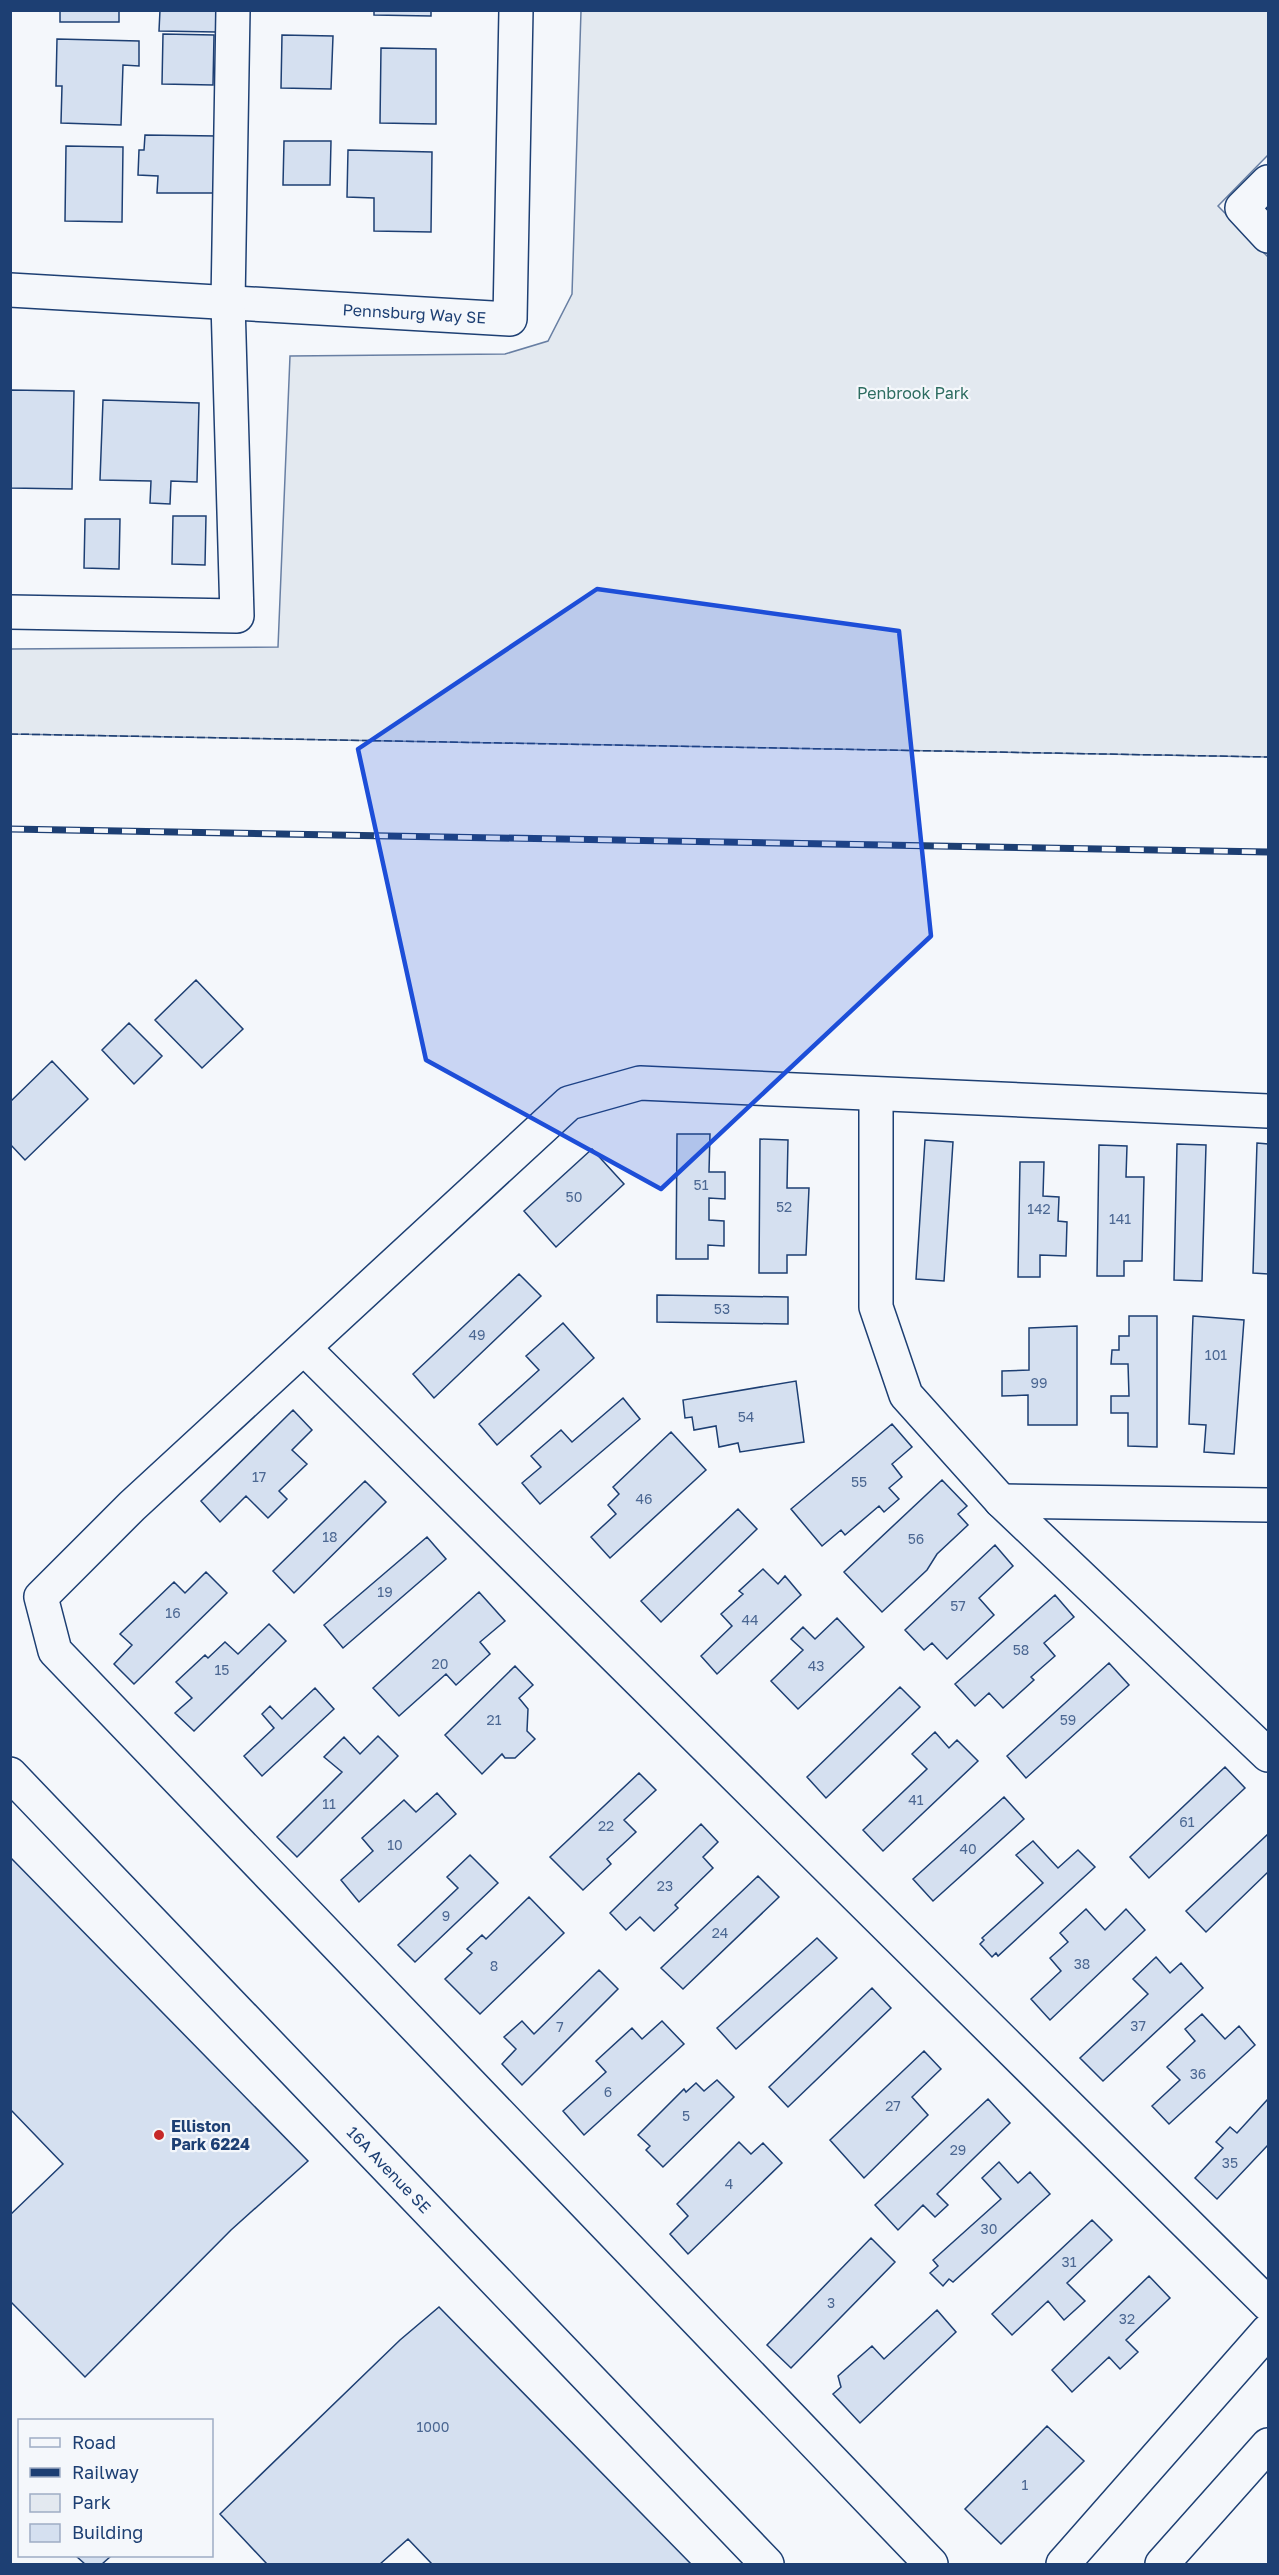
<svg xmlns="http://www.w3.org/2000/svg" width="1279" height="2575" font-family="'Golos Text',sans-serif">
  <rect width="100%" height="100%" fill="#f4f7fb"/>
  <path fill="#e3e9f0" stroke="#687fa3" stroke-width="1.5" d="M581,11H1268V155L1218,206L1268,257V757L11,734V649L278,647L290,356L505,354L548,341L572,294Z"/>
  <path fill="#d5e0f0" stroke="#1d3f73" stroke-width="1.5" d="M60,10H119V22H60Z
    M160,10H216V32L159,31Z
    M374,10H431V16L374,15Z
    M163,34L214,35L213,85L162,84Z
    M282,35L333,36L331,89L281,88Z
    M57,39L139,41V66L123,65L121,125L61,123L62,86H56Z
    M381,48L436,49V124L380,123Z
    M145,135L217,136L216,193H157L158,176L138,175L139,150H144Z
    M284,141H331L330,185H283Z
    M66,146L123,147L122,222L65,221Z
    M348,150L432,152L431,232L374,231V198L347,197Z
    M10,390L74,391L72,489L10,488Z
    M103,400L199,403L197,482L171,481L170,504L150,503L151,481L100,480Z
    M173,516H206L205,565L172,564Z
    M85,519H120L119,569L84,568Z
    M196,980L243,1029L202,1068L155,1020Z
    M129,1023L162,1056L134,1084L102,1050Z
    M52,1061L88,1099L25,1160L10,1144V1102Z
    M677,1134H710L709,1172H725V1199L709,1198V1220L724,1221V1246L708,1245V1259H676Z
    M760,1139L788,1140L787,1188H809L806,1255H787V1273H759Z
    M925,1140L953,1142L944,1281L916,1279Z
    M1257,1143L1268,1144V1274L1253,1273Z
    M1177,1144L1206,1145L1202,1281L1174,1280Z
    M1099,1145L1127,1146L1126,1177H1144L1142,1261H1124V1276H1097Z
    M592,1149L624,1184L556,1247L524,1211Z
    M1020,1162H1044L1043,1196L1059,1197L1058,1221L1067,1222L1066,1256L1040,1255V1277H1018Z
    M519,1274L541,1296L434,1398L413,1374Z
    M657,1295L788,1297V1324L657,1322Z
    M1129,1316H1157V1447L1128,1446V1413H1111V1396H1129L1128,1364H1111L1112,1350H1119V1336H1129Z
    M1193,1316L1244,1320L1234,1454L1204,1452L1206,1425L1189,1424Z
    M563,1323L594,1358L497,1445L479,1424L539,1370L526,1356Z
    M1077,1326V1425H1028V1395L1002,1396V1371L1029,1370V1328Z
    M796,1381L804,1442L740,1452L738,1443L719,1447L716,1426L694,1430L692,1417L685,1418L683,1400Z
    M623,1398L640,1419L540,1504L522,1483L541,1467L531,1456L561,1430L572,1442Z
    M293,1410L312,1430L292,1450L307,1464L279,1491L287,1499L268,1518L246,1496L220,1522L201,1501Z
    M892,1424L912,1447L892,1464L902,1477L889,1488L899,1499L884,1512L879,1506L845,1535L841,1530L822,1546L791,1509Z
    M671,1432L706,1470L610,1558L591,1537L616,1514L608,1505L619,1494L613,1487Z
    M942,1480L967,1506L958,1514L968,1525L937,1554L927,1570L882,1612L844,1572Z
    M365,1481L386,1502L294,1593L273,1571Z
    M738,1509L757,1529L661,1622L641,1601Z
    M427,1537L446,1559L343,1648L324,1625Z
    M995,1545L1013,1566L979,1598L994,1615L947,1659L932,1643L924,1650L905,1630Z
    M763,1569L778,1584L785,1576L801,1595L717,1674L701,1656L732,1626L721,1614L743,1594L739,1591Z
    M206,1572L227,1593L134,1684L114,1664L132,1645L120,1634L174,1582L185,1593Z
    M479,1592L505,1621L480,1642L490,1654L456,1685L446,1674L399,1716L373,1688Z
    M1055,1595L1074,1617L1044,1643L1055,1656L1031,1677L1034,1680L1003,1708L989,1693L975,1706L955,1684Z
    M837,1618L864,1647L798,1709L771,1681L803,1650L791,1639L803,1627L815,1639Z
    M269,1624L286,1641L194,1731L175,1713L192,1698L176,1682L205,1655L208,1658L225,1642L238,1654Z
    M1109,1663L1129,1685L1026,1778L1007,1756Z
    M515,1666L533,1685L519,1698L528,1709L527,1731L535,1739L515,1758H505L502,1754L482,1774L445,1735Z
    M900,1687L920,1707L826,1798L807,1777Z
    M315,1688L334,1709L262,1776L244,1756L274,1728L262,1714L270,1706L282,1719Z
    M935,1732L949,1748L957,1740L978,1761L883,1851L863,1830L927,1769L912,1754Z
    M378,1736L398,1756L297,1857L277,1837L342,1772L324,1757L344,1737L360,1754Z
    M1225,1767L1245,1788L1149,1878L1130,1857Z
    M639,1773L656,1790L624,1820L636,1832L607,1859L611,1864L583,1890L550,1857Z
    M437,1793L456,1814L359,1902L341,1880L373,1851L362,1838L404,1800L416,1812Z
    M1004,1797L1024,1819L933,1901L913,1879Z
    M701,1824L718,1842L703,1857L713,1868L675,1905L678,1908L654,1931L640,1917L626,1930L610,1913Z
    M1268,1834V1872L1206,1932L1186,1911Z
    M1033,1841L1058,1868L1078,1850L1095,1867L998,1956L996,1953L992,1957L980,1944L984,1940L982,1938L1043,1883L1016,1855Z
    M470,1855L498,1883L415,1962L398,1945L458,1888L447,1877Z
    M10,1857L308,2161L231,2230L85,2377L10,2301V2215L63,2164L10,2109Z
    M758,1876L779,1897L683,1989L661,1968Z
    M529,1897L564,1933L480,2014L445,1979L472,1953L467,1949L482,1935L486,1939Z
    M1086,1909L1105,1930L1126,1909L1145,1930L1050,2020L1031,1999L1061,1971L1050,1958L1068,1942L1060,1933Z
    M817,1938L837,1958L736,2049L717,2028Z
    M1156,1957L1170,1973L1181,1963L1203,1988L1103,2081L1080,2058L1148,1994L1133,1979Z
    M599,1970L618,1989L522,2085L502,2064L516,2049L504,2037L522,2021L534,2034Z
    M872,1988L891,2008L788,2107L769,2087Z
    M1202,2014L1225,2039L1239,2026L1255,2045L1169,2124L1152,2106L1180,2080L1167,2067L1195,2041L1185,2029Z
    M662,2021L684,2044L584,2135L563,2111L606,2072L596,2061L632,2028L642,2039Z
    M924,2051L941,2069L912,2097L928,2115L864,2178L830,2140Z
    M717,2080L734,2097L663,2167L646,2150L650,2146L638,2135L684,2089L686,2092L696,2083L704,2091Z
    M988,2099L1010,2123L937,2194L948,2205L935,2217L923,2205L898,2230L875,2205Z
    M1268,2099V2145L1217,2199L1195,2178L1223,2148L1216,2142L1230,2127L1237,2133Z
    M739,2142L751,2154L763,2143L782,2163L688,2254L670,2234L688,2216L677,2204Z
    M999,2162L1018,2183L1030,2172L1050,2194L953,2282L949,2279L943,2286L930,2273L938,2266L933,2260L1001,2199L982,2178Z
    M1092,2220L1112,2240L1067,2283L1085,2301L1064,2320L1048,2301L1012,2335L992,2314Z
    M871,2238L895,2262L791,2368L767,2345Z
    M1149,2276L1170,2298L1126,2340L1138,2352L1120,2369L1109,2357L1072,2392L1052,2370Z
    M439,2307L691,2564H432L408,2539L380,2564H267L220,2514L400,2340Z
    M937,2310L956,2332L860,2423L833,2394L841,2387L838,2376L872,2346L884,2359Z
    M1047,2426L1084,2461L1001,2544L965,2509Z
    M76,2556H111L102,2564H85Z"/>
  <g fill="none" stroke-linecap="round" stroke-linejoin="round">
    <defs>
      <g id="minor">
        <path d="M1268,182L1242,208L1268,236"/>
        <path id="s1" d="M10,290L510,319L516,10"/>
        <path d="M10,612L237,616L228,303L233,10"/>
        <path d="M876,1094V1307L906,1395L1001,1501L1268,1755"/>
        <path d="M304,1348L1268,2304"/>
        <path d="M1001,1501L1268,1505"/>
        <path id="s2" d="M10,1774L767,2564"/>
        <path d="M931,2564L55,1651L41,1597L132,1506L569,1103L640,1083L1268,1111"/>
        <path d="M1063,2564L1268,2331"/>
        <path d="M1162,2564L1268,2445"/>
      </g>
    </defs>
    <use href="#minor" stroke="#1d3f73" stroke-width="36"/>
    <use href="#minor" stroke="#f4f7fb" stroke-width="33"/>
    <defs>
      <path id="rail" d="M10,829L1268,852"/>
    </defs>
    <use href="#rail" stroke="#1d3f73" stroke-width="7"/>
    <use href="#rail" stroke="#f4f7fb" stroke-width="4.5" stroke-dasharray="14" stroke-linecap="butt"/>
    <path stroke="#1d3f73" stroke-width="1.5" stroke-dasharray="8 3" stroke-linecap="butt" d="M10,734L1268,757"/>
  </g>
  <path fill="#1d4ed8" fill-opacity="0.2" stroke="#1d4ed8" stroke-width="4.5" stroke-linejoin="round" d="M597,589L899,631L931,936L661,1189L426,1060L358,749Z"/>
  <circle fill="#c62828" stroke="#f4f7fb" stroke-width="2" cx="159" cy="2135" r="6"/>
  <g text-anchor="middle" stroke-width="4.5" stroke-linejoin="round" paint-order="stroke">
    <g font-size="14" fill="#4b6792">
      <text x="701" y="1190">51</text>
      <text x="574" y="1202">50</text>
      <text x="784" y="1212">52</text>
      <text x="1039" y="1214">142</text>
      <text x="1120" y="1224">141</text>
      <text x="722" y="1314">53</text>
      <text x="477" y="1340">49</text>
      <text x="1216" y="1360">101</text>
      <text x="1039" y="1388">99</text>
      <text x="746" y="1422">54</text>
      <text x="259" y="1482">17</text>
      <text x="859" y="1487">55</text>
      <text x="644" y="1504">46</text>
      <text x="330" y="1542">18</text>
      <text x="916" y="1544">56</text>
      <text x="385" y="1597">19</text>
      <text x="958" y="1611">57</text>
      <text x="173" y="1618">16</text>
      <text x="750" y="1625">44</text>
      <text x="1021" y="1655">58</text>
      <text x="440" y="1669">20</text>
      <text x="816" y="1671">43</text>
      <text x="222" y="1675">15</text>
      <text x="494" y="1725">21</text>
      <text x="1068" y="1725">59</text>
      <text x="916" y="1805">41</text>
      <text x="329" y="1809">11</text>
      <text x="1187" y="1827">61</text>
      <text x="606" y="1831">22</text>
      <text x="395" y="1850">10</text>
      <text x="968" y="1854">40</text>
      <text x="665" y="1891">23</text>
      <text x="446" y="1921">9</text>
      <text x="720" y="1938">24</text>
      <text x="1082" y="1969">38</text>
      <text x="494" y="1971">8</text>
      <text x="1138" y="2031">37</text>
      <text x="560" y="2032">7</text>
      <text x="1198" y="2079">36</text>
      <text x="608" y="2097">6</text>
      <text x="893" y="2111">27</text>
      <text x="686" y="2121">5</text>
      <text x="958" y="2155">29</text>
      <text x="1230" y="2168">35</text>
      <text x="729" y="2189">4</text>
      <text x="989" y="2234">30</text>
      <text x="1069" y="2267">31</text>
      <text x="831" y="2308">3</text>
      <text x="1127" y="2324">32</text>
      <text x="433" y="2432">1000</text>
      <text x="1025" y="2490">1</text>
    </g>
    <g font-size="16" fill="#1d3f73" stroke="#f4f7fb">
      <text dy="6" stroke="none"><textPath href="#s1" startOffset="405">Pennsburg Way SE</textPath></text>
      <text dy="6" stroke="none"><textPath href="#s2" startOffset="548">16A Avenue SE</textPath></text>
    </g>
    <g font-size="16" fill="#2c6c60" stroke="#f4f7fb">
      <text x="913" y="399">Penbrook Park</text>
    </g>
    <g font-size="16" font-weight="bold" fill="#1d3f73" stroke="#f4f7fb" text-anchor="start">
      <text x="171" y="2132">Elliston<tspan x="171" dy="18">Park 6224</tspan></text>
    </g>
  </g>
  <rect width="1279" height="2575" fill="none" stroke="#1d3f73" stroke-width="24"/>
  <rect x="18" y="2419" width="195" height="138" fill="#f4f7fb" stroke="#9eadc5" stroke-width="1.5"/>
  <rect x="30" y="2438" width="30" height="9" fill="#f4f7fb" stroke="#9eadc5" stroke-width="1.5"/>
  <text x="72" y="2449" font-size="18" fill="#1d3f73">Road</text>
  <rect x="30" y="2468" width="30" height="9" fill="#1d3f73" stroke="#9eadc5" stroke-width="1.5"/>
  <text x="72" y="2479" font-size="18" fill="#1d3f73">Railway</text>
  <rect x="30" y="2494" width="30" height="18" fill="#e3e9f0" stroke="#9eadc5" stroke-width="1.5"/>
  <text x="72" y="2509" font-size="18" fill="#1d3f73">Park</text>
  <rect x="30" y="2524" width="30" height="18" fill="#d5e0f0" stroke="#9eadc5" stroke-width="1.5"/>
  <text x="72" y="2539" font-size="18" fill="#1d3f73">Building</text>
</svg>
